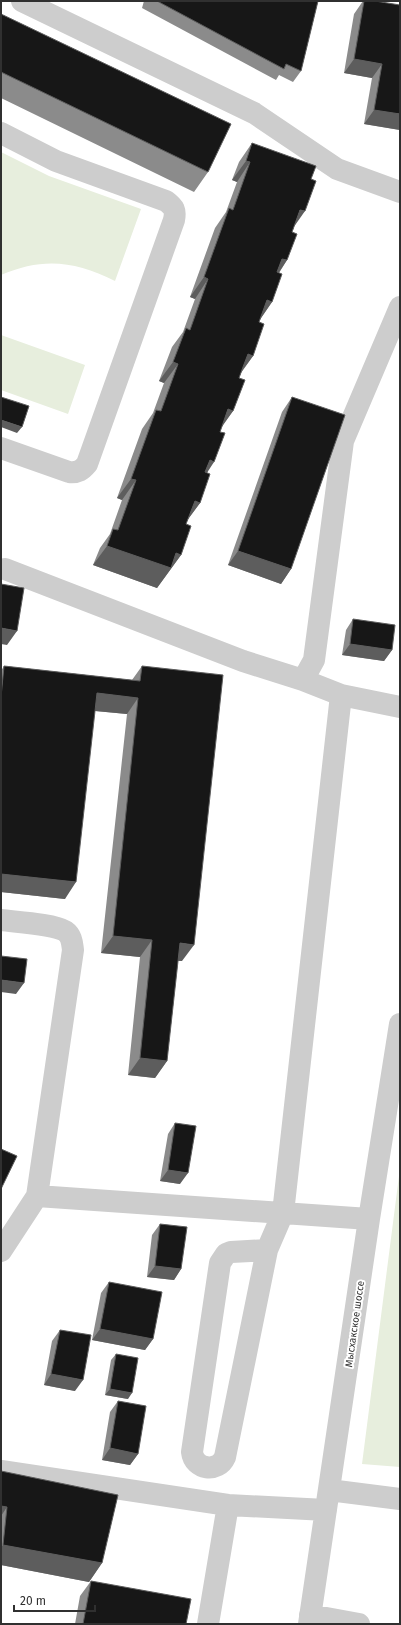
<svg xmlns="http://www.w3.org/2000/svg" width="401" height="1625" font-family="'Fira Sans',sans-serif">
  <rect width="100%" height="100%" fill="#fff"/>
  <path fill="#e7eedd" d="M1,152L49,176L141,209L115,281C75,261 43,257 1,275Z
    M1,335L85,365L68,414L1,390Z
    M399,1176H400V1467L362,1464Z"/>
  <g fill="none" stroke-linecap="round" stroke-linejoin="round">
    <path stroke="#cdcdcd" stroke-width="22" d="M22,1L254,113L337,169L400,192
      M1,133L56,161L166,201C174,207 176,210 174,220L87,464C82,470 78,473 69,472L1,448
      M5,569L243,661L303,680L341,695L400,707
      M303,680L314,660L343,441L400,307
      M1,920C16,922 54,924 65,931C72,936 72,943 73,950L37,1196L1,1251
      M37,1196L369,1219
      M267,1250L231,1252L226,1254L220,1263L192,1452C194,1470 218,1473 225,1457L267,1250L283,1213L341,695
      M1,1471L228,1505L326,1510
      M329,1490L400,1499
      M310,1615L359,1624
      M208,1624L228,1505
      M309,1624L369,1219L400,1024"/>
  </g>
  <path fill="#8b8b8b" d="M144,1H318L301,71L293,82L279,75L276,80L142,8Z
    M363,1H375L400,130L364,124L372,78L344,73L354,14Z
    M1,14L208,172L194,192L1,98Z
    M252,143L294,228L292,232L287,260L279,273L272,302L261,318L259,322L253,356L241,373L239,378L233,411L221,427L207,473L200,503L188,519L186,524L181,555L157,588L93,565L100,548L110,534L122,500L117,498L142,429L153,413L164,383L159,381L172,347L183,332L195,299L190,297L215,228L226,212L237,182L232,180L239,162Z
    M292,397L291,569L281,584L228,565L282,412Z
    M353,619L392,650L384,661L342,655L346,630Z
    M4,666L132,680L142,666L182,961H178L167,1061L155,1078L128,1075L140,957L101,953L127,714L95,711L65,899L1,892V671Z
    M175,1123L180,1184L160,1181L168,1134Z
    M160,1224L181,1269L174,1280L147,1277L152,1235Z
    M109,1282L153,1339L145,1350L92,1340L101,1293Z
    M60,1330L75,1391L44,1385L52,1341Z
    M116,1354L128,1399L105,1395L111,1360Z
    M118,1401L138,1454L130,1465L102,1460L110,1412Z
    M1,1471L102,1563L89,1582L1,1565Z
    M91,1581L186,1624H75L80,1596Z"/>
  <path fill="#5d5d5d" d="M354,59L382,64L372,78L344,73Z
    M374,110L400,114V130L364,124Z
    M246,161L250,162L237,182L232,180Z
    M300,210L305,211L291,231Z
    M282,259L287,260L274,280Z
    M204,277L208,279L195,299L190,297Z
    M267,300L272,302L259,321Z
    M248,354L253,356L239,375Z
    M173,362L178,364L164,383L159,381Z
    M228,409L233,411L219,431Z
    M1,420L22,427L17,433L1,427Z
    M210,460L214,462L201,482Z
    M131,479L136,480L122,500L117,498Z
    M195,501L200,503L186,522Z
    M107,546L176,553L181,555L157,588L93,565Z
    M238,551L291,569L281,584L228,565Z
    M1,628L17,631L7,645L1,644Z
    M350,644L392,650L384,661L342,655Z
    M97,693L138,698L127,714L85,710Z
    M1,874L76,882L65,899L1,892Z
    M113,936L152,940L140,957L101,953Z
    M180,943L194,945L182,961L168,960Z
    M1,980L24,983L16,994L1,992Z
    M140,1058L167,1061L155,1078L128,1075Z
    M168,1170L188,1173L180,1184L160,1181Z
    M155,1266L181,1269L174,1280L147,1277Z
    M100,1329L153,1339L145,1350L92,1340Z
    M51,1374L83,1380L75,1391L44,1385Z
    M110,1389L132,1393L128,1399L105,1395Z
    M110,1448L138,1454L130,1465L102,1460Z
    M1,1506L7,1507L1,1516Z
    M3,1545L102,1563L89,1582L1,1565V1547Z"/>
  <path fill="#171717" stroke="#5d5d5d" d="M157,1H318L301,71L286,64L284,69Z
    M364,1H375L400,5V114L374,110L382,64L354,59Z
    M1,14L231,124L208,172L1,72Z
    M252,143L316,166L311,179L316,181L305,211L300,210L292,232L297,234L287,260L282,259L277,272L282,274L272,302L267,300L259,322L264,324L253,356L248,354L243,367L239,378L245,380L233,411L228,409L220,432L225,433L214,462L210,460L205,472L210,474L200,503L195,501L186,524L191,526L181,555L176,553L171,568L107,546L113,529L118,530L136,480L131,479L156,410L161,411L178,364L173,362L186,328L190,330L208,279L204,277L229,208L233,210L250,162L246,161Z
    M1,397L29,406L22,427L1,420Z
    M292,397L345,415L291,569L238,551Z
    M1,584L24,588L17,631L1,628Z
    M353,619L395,625L392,650L350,644Z
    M4,666L140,681L142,666L223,675L194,945L180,943L167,1061L140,1058L152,940L113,936L138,698L97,693L76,882L1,874V697Z
    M1,956L27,959L24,983L1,980Z
    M175,1123L196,1126L188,1173L168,1170Z
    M1,1149L17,1156L1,1189Z
    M160,1224L187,1227L181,1269L155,1266Z
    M109,1282L162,1292L153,1339L100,1329Z
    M60,1330L91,1335L83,1380L51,1374Z
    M116,1354L138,1358L132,1393L110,1389Z
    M118,1401L146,1406L138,1454L110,1448Z
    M1,1471L118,1495L102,1563L3,1545L7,1507L1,1506Z
    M91,1581L191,1599L186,1624H83Z"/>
  <g text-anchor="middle" stroke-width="4" stroke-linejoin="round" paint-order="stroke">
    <g font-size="10" fill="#303030" stroke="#fff">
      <text transform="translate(354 1324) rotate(-82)" y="4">Мысхакское шоссе</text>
    </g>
  </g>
  <rect width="401" height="1625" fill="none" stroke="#303030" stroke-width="4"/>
  <path d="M14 1605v6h81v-6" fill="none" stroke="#303030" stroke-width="2"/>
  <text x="20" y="1605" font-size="12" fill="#303030" stroke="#ffffff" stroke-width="3" paint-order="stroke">20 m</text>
</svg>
